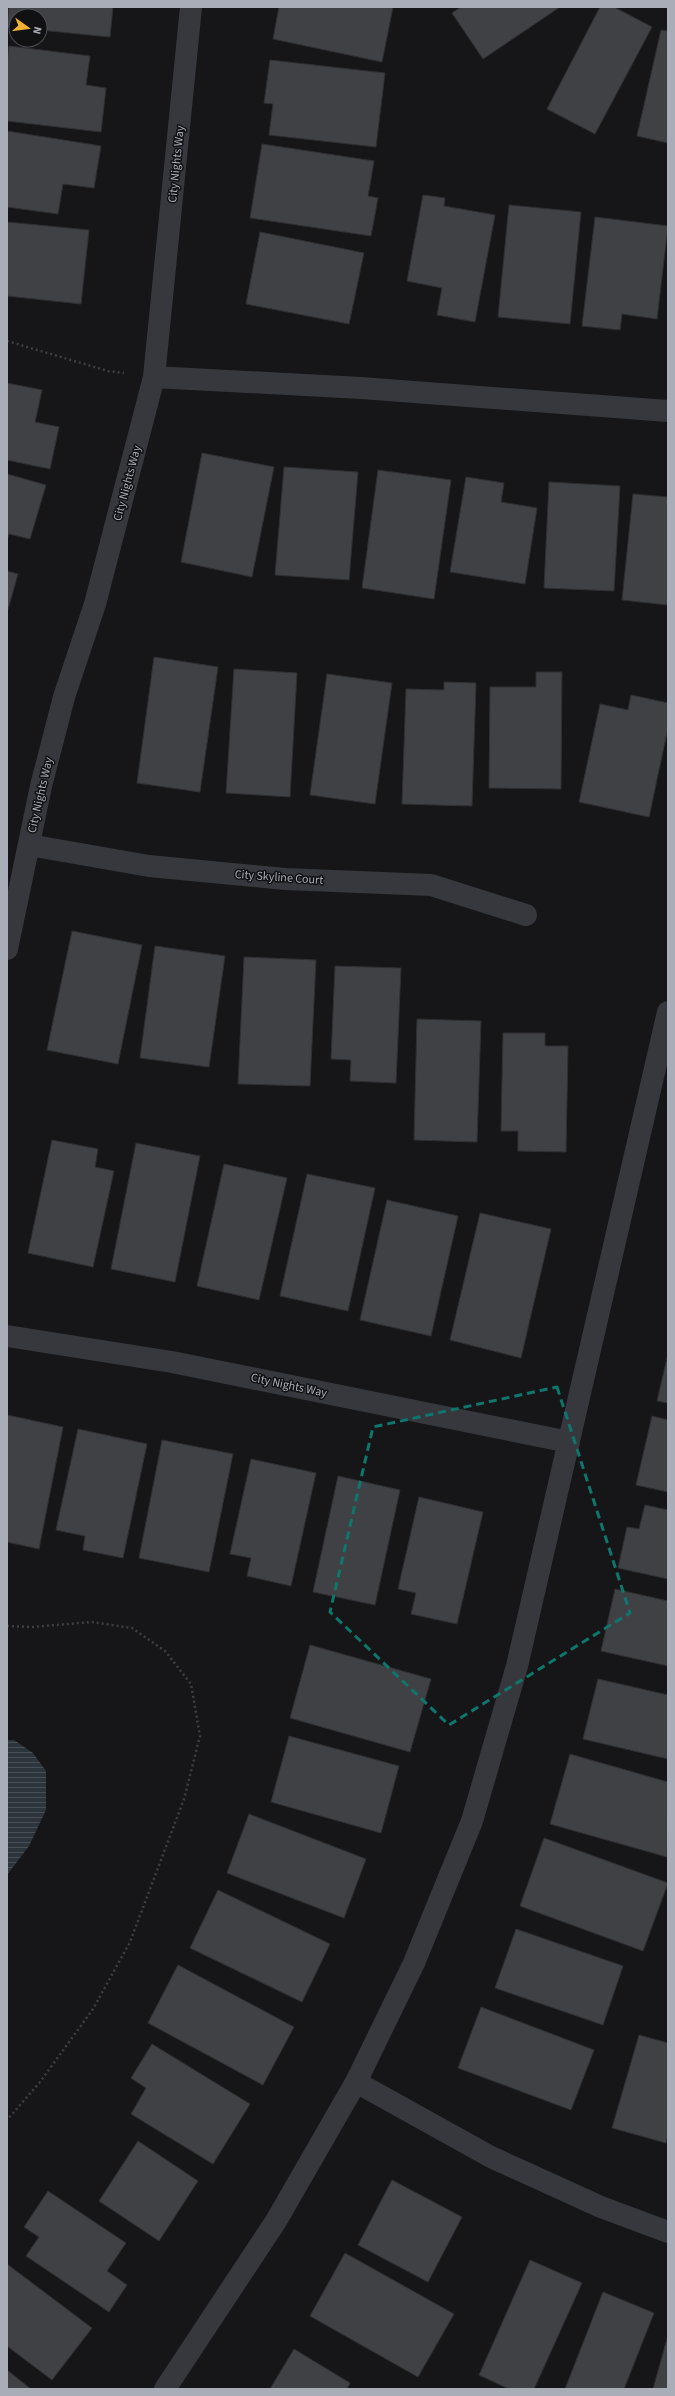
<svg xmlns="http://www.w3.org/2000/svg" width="675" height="2396" font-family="'Source Sans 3',sans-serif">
  <defs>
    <pattern id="water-rules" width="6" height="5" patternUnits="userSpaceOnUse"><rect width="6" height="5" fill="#2c353c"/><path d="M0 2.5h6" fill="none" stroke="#485056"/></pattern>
  </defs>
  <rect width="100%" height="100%" fill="#161618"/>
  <path fill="url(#water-rules)" d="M7,1740H14L33,1753L46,1771V1810L29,1846L7,1875Z"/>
  <path fill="#404145" stroke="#303034" d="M9,7H113L110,37L40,30V16H16V28L7,27Z
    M279,7H393L382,62L273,39Z
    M461,7H560L483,59L452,13Z
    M600,7H614L652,27L595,134L547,109Z
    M661,30L668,31V143L637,136Z
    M9,46L90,56L86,85L106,88L101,132L7,121V63Z
    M270,60L385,73L376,147L269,135L273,104L264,103Z
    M7,131L101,146L94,188L63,184L58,214L7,207Z
    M262,144L374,161L368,196L378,198L371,236L250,218Z
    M423,195L445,198L444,206L495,215L475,322L437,315L442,288L407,281Z
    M509,205L581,212L570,324L498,317Z
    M595,217L668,226L657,319L622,314L620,330L582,326Z
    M7,222L89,230L81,304L7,296Z
    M260,232L364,253L349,324L246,304Z
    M7,383L42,390L35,422L59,427L50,469L7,460Z
    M202,453L274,467L252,577L181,562Z
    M284,467L358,472L349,580L275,575Z
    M378,470L451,480L434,599L362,588Z
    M7,474L46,485L30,539L9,534L7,541Z
    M466,477L504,483L501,502L537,508L525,584L450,572Z
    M549,482L620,486L614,591L544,588Z
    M633,494L668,497V605L622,600Z
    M7,571L18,574L7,613Z
    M154,657L218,667L200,792L137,783Z
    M234,669L297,673L290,797L226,793Z
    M536,672H562L561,789L489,788L490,687H536Z
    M327,674L392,683L375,804L310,795Z
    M444,682L476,683L472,806L402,804L406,689L444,690Z
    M631,695L668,703V728L649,817L579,802L600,704L628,710Z
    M72,931L142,945L118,1064L47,1050Z
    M155,946L225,956L209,1067L140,1058Z
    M244,957L316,960L310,1086L238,1084Z
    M335,966L401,968L396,1083L350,1081L351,1060L331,1059Z
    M417,1019L481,1021L477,1142L414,1140Z
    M503,1033H545V1046H568L566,1152L518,1151V1131H501Z
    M52,1140L98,1149L95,1167L114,1171L93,1267L28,1253Z
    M136,1143L200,1156L175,1282L111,1269Z
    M224,1164L287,1178L259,1300L197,1286Z
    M307,1174L375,1188L348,1311L280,1296Z
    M387,1200L458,1216L431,1336L360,1320Z
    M480,1213L551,1229L521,1358L450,1340Z
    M668,1354V1403L657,1401Z
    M7,1415L63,1427L39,1549L7,1542Z
    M652,1416L668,1420V1492L636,1485Z
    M78,1429L147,1444L123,1558L83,1550L85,1536L56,1530Z
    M162,1440L233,1454L209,1572L139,1558Z
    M251,1459L316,1473L291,1586L247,1576L251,1558L230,1554Z
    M338,1476L400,1490L375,1605L313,1592Z
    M419,1497L483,1512L457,1624L411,1614L416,1593L398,1589Z
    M645,1505L668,1510V1579L618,1568L627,1527L639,1529Z
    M615,1589L668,1601V1666L601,1651Z
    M310,1645L431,1679L410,1752L290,1718Z
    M598,1679L668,1695V1759L583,1739Z
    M289,1736L399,1766L381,1833L271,1802Z
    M570,1754L668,1782L667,1857L550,1824Z
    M249,1814L366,1859L344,1918L227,1873Z
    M544,1838L668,1883L643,1951L520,1906Z
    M218,1890L330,1944L302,2002L190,1948Z
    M516,1929L623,1966L603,2025L495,1988Z
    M178,1965L294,2027L263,2085L148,2023Z
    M481,2007L594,2050L571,2110L458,2068Z
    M639,2035L668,2043V2135L666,2143L612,2128Z
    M152,2044L250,2104L213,2164L131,2114L146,2088L131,2078Z
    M138,2141L198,2181L159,2241L99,2201Z
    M392,2180L462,2217L428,2282L358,2245Z
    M48,2191L126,2243L107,2271L127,2285L109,2312L26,2256L39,2237L24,2227Z
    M345,2253L454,2314L418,2377L310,2316Z
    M530,2260L582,2283L534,2389H509L479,2375Z
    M7,2264L92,2328L52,2380L7,2346Z
    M603,2292L654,2313L624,2389H565Z
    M668,2335V2389H653Z
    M294,2349L350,2383L347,2389H270Z
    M7,2370L31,2389H7Z"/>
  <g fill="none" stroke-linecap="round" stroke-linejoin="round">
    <path stroke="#3d3f44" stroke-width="2.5" stroke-dasharray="2 3" stroke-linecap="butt" d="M7,341L108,371L124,373
      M7,1626L32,1627L92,1622L132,1628L165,1651L191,1684L200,1736L184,1799L130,1942L93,2009L40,2082L7,2120"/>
    <path stroke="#37383d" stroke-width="22" d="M154,377L361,388L668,411
      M29,845L149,866L285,879L431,885L526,915
      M7,949L41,786L64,697L95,604L154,377L191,7
      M7,1336L172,1362L569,1442
      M356,2082L491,2157L601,2207L668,2232
      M165,2389L276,2221L356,2082L414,1963L472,1821L517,1666L668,1012"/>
  </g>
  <path fill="none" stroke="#0f766e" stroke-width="3" stroke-dasharray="8 5" stroke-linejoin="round" d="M557,1387L630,1613L449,1725L330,1612L373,1427Z"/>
  <g text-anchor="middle" stroke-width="3" stroke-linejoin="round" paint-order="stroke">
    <g font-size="12" fill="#a8adb8" stroke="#111113">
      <text transform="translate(176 164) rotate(-84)" y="4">City Nights Way</text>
      <text transform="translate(127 483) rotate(-75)" y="4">City Nights Way</text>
      <text transform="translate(40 795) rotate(-77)" y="4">City Nights Way</text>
      <text transform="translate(279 877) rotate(4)" y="4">City Skyline Court</text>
      <text transform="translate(289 1385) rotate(12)" y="4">City Nights Way</text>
    </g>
  </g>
  <rect width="675" height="2396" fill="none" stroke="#a8adb8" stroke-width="16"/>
  <g transform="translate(28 28) rotate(104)"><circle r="19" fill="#111113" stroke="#4d4f55"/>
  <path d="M0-3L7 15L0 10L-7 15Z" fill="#f2b134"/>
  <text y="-6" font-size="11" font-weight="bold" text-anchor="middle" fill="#a8adb8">N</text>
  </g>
</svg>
